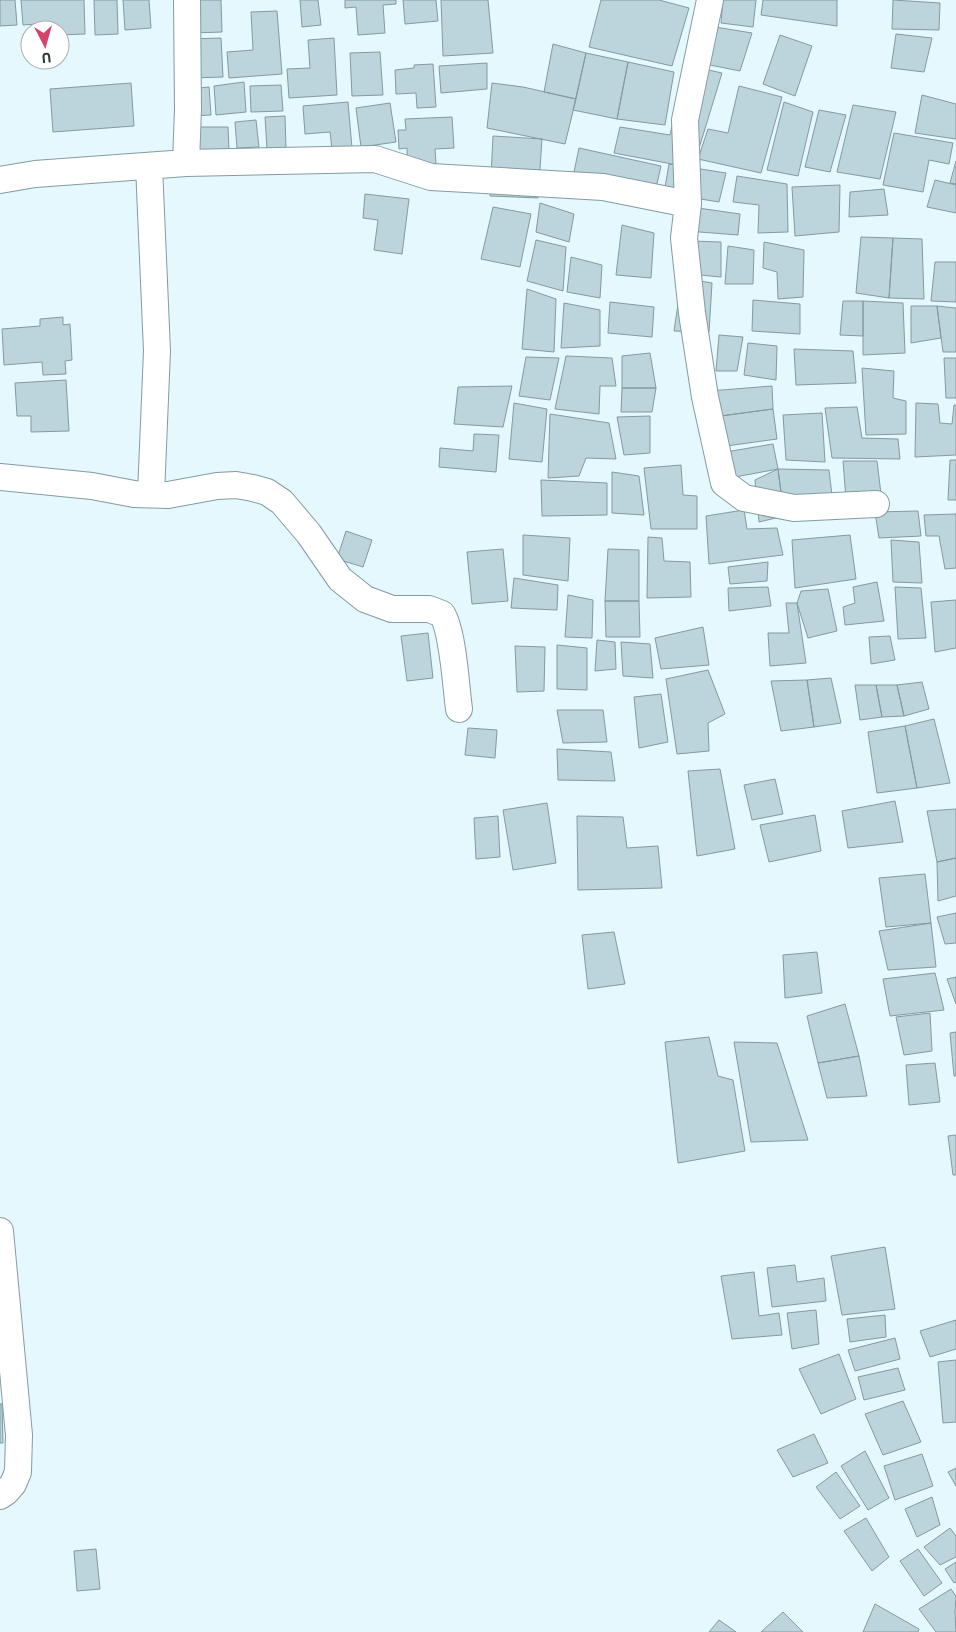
<svg xmlns="http://www.w3.org/2000/svg" width="956" height="1632" font-family="'IBM Plex Sans',sans-serif">
  <rect width="100%" height="100%" fill="#e4f8fe"/>
  <path fill="#bcd5dd" stroke="#829aa0" d="M0,0H15L17,25L0,26Z
    M21,0H84L85,34L60,35V30H51V23L23,25Z
    M94,0H117L118,34L95,35Z
    M123,0H149L151,28L125,30Z
    M191,0H221L222,32L192,33Z
    M300,0H318L321,25L302,27Z
    M345,0H396V4L383,5L385,33L358,35L356,7L345,8Z
    M403,0H436L438,21L405,24Z
    M441,0H488L493,53L443,56Z
    M601,0H659L689,8L672,66L589,47Z
    M723,0H756L753,27L721,23Z
    M763,0H837V26L761,15Z
    M893,0L940,3L939,30L892,29Z
    M277,11L282,74L229,78L227,52L253,50L251,12Z
    M709,26L752,33L740,71L700,63Z
    M896,34L932,38L924,72L891,68Z
    M780,35L812,46L795,96L763,84Z
    M221,38L223,77L191,78L189,39Z
    M334,38L337,95L289,98L287,69L310,68L308,40Z
    M553,44L586,53L576,99L544,92Z
    M380,52L383,95L352,96L350,53Z
    M586,53L628,62L617,119L573,110Z
    M628,62L674,72L665,125L617,119Z
    M487,63V89L441,93L439,66Z
    M433,64L436,107L417,108L416,93L396,94L395,70L414,68V65Z
    M686,65L722,73L693,168L614,153L620,127L670,135Z
    M244,82L246,112L216,115L214,86Z
    M131,83L134,126L53,132L50,89Z
    M492,83L523,87L576,99L565,144L487,128Z
    M281,85L283,111L251,112L250,86Z
    M739,86L782,97L761,173L698,159L708,129L728,133Z
    M209,87L211,115L191,116L189,89Z
    M922,95L956,104V139L915,133Z
    M348,102L352,148L332,149L330,132L305,134L303,106Z
    M784,102L813,112L798,176L767,170Z
    M390,103L396,142L361,147L356,108Z
    M853,105L896,112L880,179L837,172Z
    M819,110L846,115L830,172L805,167Z
    M285,116L286,148L267,149L265,117Z
    M452,117L454,148L435,149L437,179L408,181L407,148L399,149L398,130H406L405,119Z
    M256,120L259,147L237,148L235,122Z
    M194,127H228L229,150L195,151Z
    M894,133L953,143L949,164L929,160L923,192L883,185Z
    M493,136L542,139L538,198L490,196Z
    M579,148L661,166L652,206L570,191Z
    M956,161V184L950,183Z
    M669,164L726,173L719,202L664,193Z
    M737,176L787,184L788,232L758,233L759,205L733,202Z
    M935,180L956,185V213L927,207Z
    M840,185L839,232L795,236L792,187Z
    M884,189L888,215L849,217L850,192Z
    M365,194L409,199L402,254L374,250L378,220L363,218Z
    M540,203L574,214L569,242L536,232Z
    M493,207L531,214L520,267L481,259Z
    M691,207L740,214L738,235L687,231Z
    M622,225L654,233L651,278L616,275Z
    M861,237L893,238L889,298L856,293Z
    M893,238L922,239L924,299L889,298Z
    M536,240L566,247L563,291L527,281Z
    M691,241L721,242V277L690,274Z
    M764,242L804,250L803,297L778,299L777,272L763,268Z
    M728,246L754,250L753,284H725Z
    M571,257L602,265L600,298L567,292Z
    M935,262H956V302L931,301Z
    M682,278L712,283L709,332L674,331Z
    M527,289L556,299L554,352L522,349Z
    M753,300L800,304V334L752,331Z
    M843,301H863V336L840,335Z
    M863,301L903,303L905,353L863,355Z
    M610,302L654,307L652,337L608,333Z
    M564,303L600,310V346L561,348Z
    M911,306H937L941,338L911,343Z
    M937,306L956,308V352H943Z
    M63,317V325L70,324L72,360L65,361L66,374L43,375L42,362L4,365L2,329L40,326V319Z
    M719,335L743,337L737,371H716Z
    M748,343L777,346L776,380L744,375Z
    M794,349L853,351L856,383L796,385Z
    M650,353L656,388H622V356Z
    M566,356L612,358L616,386H600L599,414L555,409Z
    M526,357L559,358L550,400L519,396Z
    M944,358H956V398H946Z
    M862,368L894,371L893,398L906,401V434L866,435Z
    M66,380L69,431L31,432V416H17L15,383Z
    M512,386L503,427L454,424L458,387Z
    M772,386L773,409L713,417L709,391Z
    M622,388H656L652,412H621Z
    M514,403L547,409L542,462L509,459Z
    M916,403L938,404L940,423L952,424L954,405H956V455L915,457Z
    M857,407L862,438L898,439L900,459L832,458L825,408Z
    M773,409L777,439L719,447L713,417Z
    M822,413L825,462L786,460L783,415Z
    M550,414L609,423L616,459L586,458L579,476L548,478Z
    M650,416V453L624,455L617,417Z
    M474,434L499,435L496,472L439,467L440,448L473,451Z
    M773,444L778,469L719,480L714,454Z
    M950,460H956V500H948Z
    M843,461H877L881,494L846,499Z
    M681,465L683,495L697,496V529H651L644,468Z
    M778,469L829,470L834,512L784,516Z
    M778,469L784,516L759,522L755,480Z
    M612,472L639,476L644,515L612,513Z
    M541,480L607,483V515L542,516Z
    M744,510L747,529L777,528L783,555L709,564L706,516Z
    M918,511L921,536L879,538L875,512Z
    M956,514V568L945,569L939,536H926L924,515Z
    M346,531L372,540L363,567L337,559Z
    M523,535L570,538L568,581L523,575Z
    M850,535L856,579L795,588L792,540Z
    M648,537L662,538L664,561L690,562L691,597L647,598Z
    M891,540L919,542L922,583L893,582Z
    M503,549L508,601L472,604L467,552Z
    M608,549L639,550V601H605Z
    M768,562L767,581L730,584L728,567Z
    M514,578L558,585L557,610L511,608Z
    M877,582L884,621L845,625L843,607L855,603L853,587Z
    M768,587L771,606L729,611L728,588Z
    M895,587L921,588L926,638L898,639Z
    M828,589L837,631L808,638L797,603L801,591Z
    M568,595L593,600L592,638L565,637Z
    M956,600V648L935,652L931,602Z
    M605,601H639L640,637H606Z
    M786,603H797L806,663L770,666L768,633H789Z
    M703,627L709,665L661,669L655,638Z
    M428,633L433,678L407,681L401,636Z
    M890,636L895,660L871,664L869,637Z
    M597,640L615,642L616,669L595,671Z
    M621,642L650,644L653,678L623,676Z
    M557,645L587,648V690L557,689Z
    M515,646L545,647L544,691L517,692Z
    M708,670L725,714L708,723L709,751L677,754L666,679Z
    M831,678L841,723L814,727L807,680Z
    M807,680L814,727L781,731L771,681Z
    M922,682L929,709L904,716L897,685Z
    M855,685H876L882,717L860,720Z
    M876,685H897L904,716L882,717Z
    M661,694L668,742L639,748L634,697Z
    M557,710H603L607,742L563,743Z
    M934,719L950,783L917,788L905,726Z
    M905,726L917,788L877,793L868,732Z
    M468,728L497,730L495,758L465,755Z
    M557,749L611,752L615,781L558,780Z
    M720,769L735,849L697,856L688,771Z
    M775,779L783,814L752,820L744,785Z
    M895,801L903,842L848,848L842,811Z
    M547,803L556,863L513,870L503,810Z
    M956,809V858L937,862L927,811Z
    M815,815L821,851L769,862L760,825Z
    M498,816L500,857L476,859L474,818Z
    M577,816L623,817L627,848L658,846L662,888L578,890Z
    M956,858V896L938,901L937,862Z
    M925,874L931,923L886,927L879,878Z
    M956,913V943L945,944L937,917Z
    M931,923L936,967L888,970L879,931Z
    M614,932L625,984L588,989L582,935Z
    M817,952L822,993L785,998L783,955Z
    M935,973L944,1010L890,1016L883,979Z
    M956,977V1004L947,979Z
    M845,1004L859,1056L818,1063L807,1016Z
    M930,1013L932,1051L904,1055L896,1017Z
    M956,1032V1076H954L950,1033Z
    M709,1037L718,1076L733,1080L745,1151L678,1163L665,1042Z
    M734,1042L777,1043L808,1140L751,1142Z
    M859,1056L867,1096L827,1098L818,1063Z
    M935,1063L940,1102L909,1105L906,1065Z
    M956,1135V1175H953L948,1136Z
    M885,1247L895,1309L842,1315L831,1256Z
    M795,1265L797,1282L824,1278L826,1301L772,1307L767,1268Z
    M754,1272L759,1316L779,1313L782,1335L732,1339L721,1276Z
    M816,1310L819,1344L792,1349L787,1313Z
    M885,1315L886,1337L850,1342L847,1319Z
    M956,1320V1349L930,1357L920,1331Z
    M895,1338L900,1359L855,1371L848,1350Z
    M839,1354L856,1399L821,1414L799,1369Z
    M956,1360V1422L943,1423L938,1362Z
    M898,1368L905,1390L864,1400L858,1377Z
    M903,1401L921,1442L883,1455L865,1414Z
    M0,1404H2L3,1443H0Z
    M814,1434L828,1463L793,1477L777,1450Z
    M865,1451L889,1498L868,1510L841,1466Z
    M922,1454L933,1486L895,1500L884,1466Z
    M956,1468V1486L948,1472Z
    M836,1472L860,1506L840,1519L816,1487Z
    M932,1497L940,1525L917,1537L905,1509Z
    M866,1518L889,1557L872,1571L844,1531Z
    M950,1528L956,1536V1557L940,1565L924,1547Z
    M96,1549L100,1589L77,1591L74,1551Z
    M918,1549L942,1583L924,1596L900,1561Z
    M956,1562V1582L954,1583L945,1569Z
    M951,1589L956,1596L955,1612L956,1632H936L919,1609Z
    M875,1604L919,1629L918,1632H863Z
    M783,1612L803,1632H761Z
    M719,1620L736,1632H709Z"/>
  <g fill="none" stroke-linecap="round" stroke-linejoin="round">
    <defs>
      <path id="street" d="M710,0L685,120L688,204L684,238L692,313L705,397L724,483L744,498L794,508L876,504
        M186,163L375,159L431,177L603,187L688,204
        M149,166L157,351L151,494
        M0,180L35,174L186,163L188,109L187,0
        M0,477L92,486L134,494L168,495L217,486L236,485L253,488L267,492L282,502L309,534L340,579L365,599L392,609H429L442,614C453,631 456,687 459,709
        M0,1231L19,1435L18,1472L13,1484L6,1492L0,1496"/>
    </defs>
    <use href="#street" stroke="#849ba2" stroke-width="28"/>
    <use href="#street" stroke="#fff" stroke-width="26"/>
  </g>
  <g transform="translate(45 45) rotate(174)"><circle r="24" fill="#ffffff" stroke="#abafb1"/>
  <path d="M0-4L9 19L0 12L-9 19Z" fill="#d2446c"/>
  <text y="-8" font-size="14" font-weight="bold" text-anchor="middle" fill="#2e383b">U</text>
  </g>
</svg>
